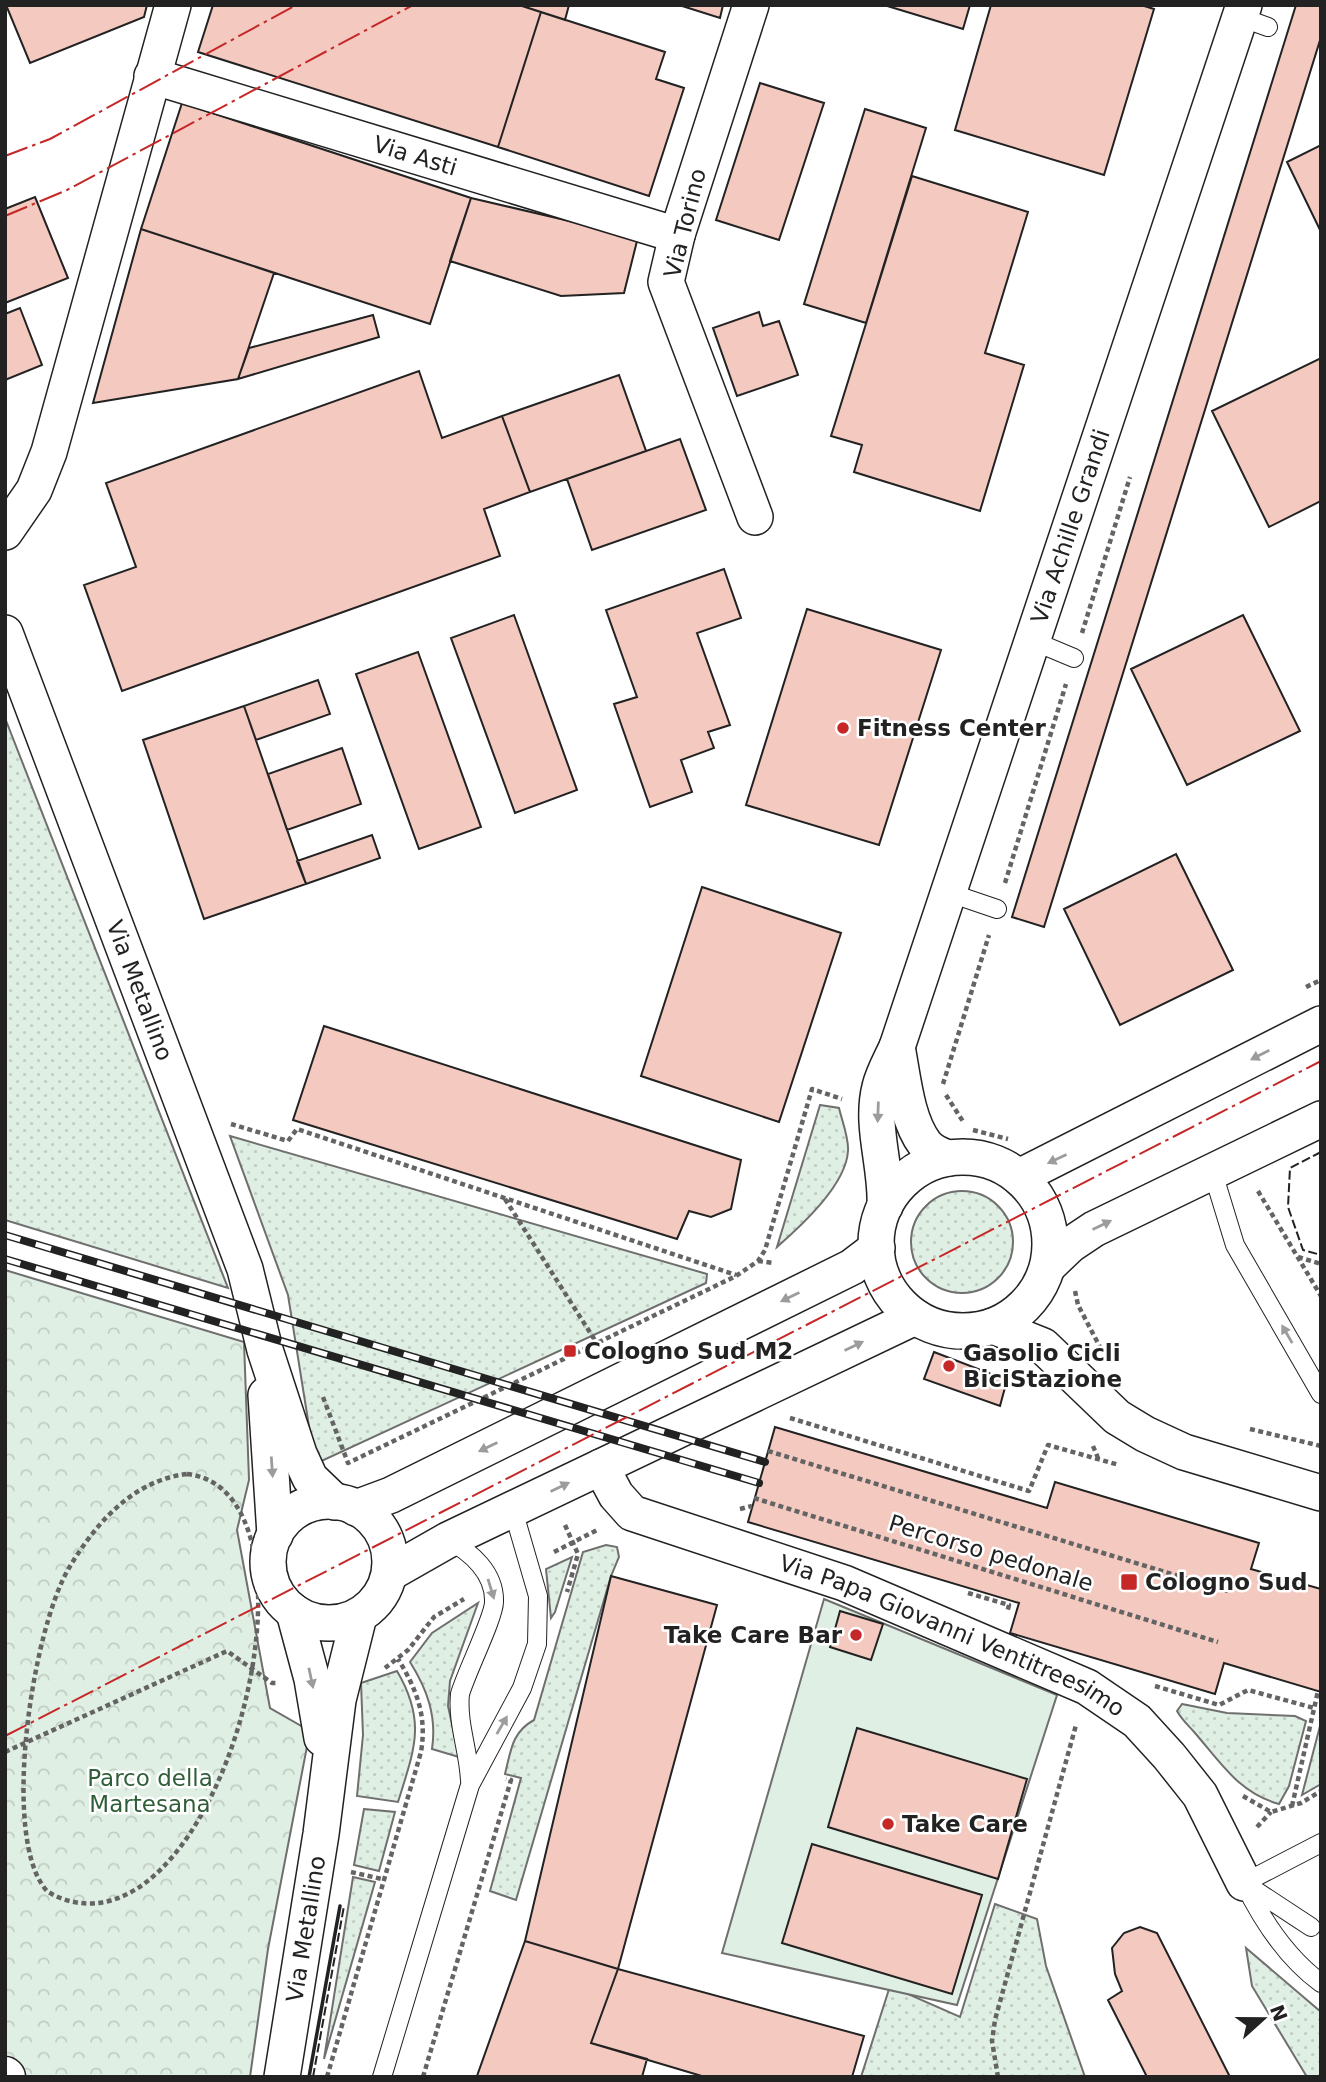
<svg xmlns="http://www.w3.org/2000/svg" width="1326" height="2082" font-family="'DejaVu Sans',sans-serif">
  <defs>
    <pattern id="grass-dots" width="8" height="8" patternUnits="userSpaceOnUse" patternTransform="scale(1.75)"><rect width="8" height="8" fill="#e0efe3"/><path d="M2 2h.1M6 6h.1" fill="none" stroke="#c0cdc2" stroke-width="1.8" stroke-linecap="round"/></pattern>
    <pattern id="park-crowns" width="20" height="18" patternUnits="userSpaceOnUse" patternTransform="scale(1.75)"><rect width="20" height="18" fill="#e0efe3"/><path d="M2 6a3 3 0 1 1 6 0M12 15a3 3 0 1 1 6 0" fill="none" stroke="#c0cdc2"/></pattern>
  </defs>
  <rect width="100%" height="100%" fill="#fff"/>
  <path fill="url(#grass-dots)" stroke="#6f6f6f" stroke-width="2" d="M5,718L228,1288L5,1220Z
    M820,1105L839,1108C842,1121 849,1138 848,1151C846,1185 801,1226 777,1247Z
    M230,1136L707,1274L706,1283L315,1464L288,1295Z
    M911 1242a51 51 0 1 1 102 0a51 51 0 1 1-102 0Z
    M606,1545L617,1547L619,1557L611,1576L516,1900L490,1891L521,1778L505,1774C511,1750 512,1732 534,1720L583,1552Z
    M572,1557L555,1612L551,1618L546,1569Z
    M478,1603L450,1681L448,1706L459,1757L432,1749C437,1716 427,1689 410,1662L432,1633Z
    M397,1671C427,1722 414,1750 398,1802L357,1796L363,1735L361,1683Z
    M1182,1704L1227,1713L1295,1716L1306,1721L1289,1786L1279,1804C1239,1793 1221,1763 1195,1733C1188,1725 1182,1720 1177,1711Z
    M1320,1726L1321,1784L1302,1795Z
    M364,1809L395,1812L379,1871L354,1865Z
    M353,1877L375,1882L324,2059Z
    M995,1904L1037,1919L1046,1966L1085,2077H861L890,1986L960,2017Z
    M1246,1948L1321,2012V2077H1307L1252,1986Z"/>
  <path fill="url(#park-crowns)" stroke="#6f6f6f" stroke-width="2" d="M5,1270L244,1342L249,1480L237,1530L270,1708L310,1731L268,1949L250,2077H5Z"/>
  <path fill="#e0efe3" stroke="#6f6f6f" stroke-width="2" d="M824,1599L1057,1695L957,2005L722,1953Z"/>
  <path fill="#f3c9c0" stroke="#222" stroke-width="2" d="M6,5H147L144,17L30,63Z
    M213,5H519L541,12L498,147L198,52Z
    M519,5H569L565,20Z
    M679,5H723L720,18Z
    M884,5H970L963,29Z
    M991,5H1141L1154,9L1104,175L955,130Z
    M1296,5H1321V37L1044,927L1012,917Z
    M541,12L665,52L656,79L684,88L649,196L498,147Z
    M760,83L824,103L779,240L716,220Z
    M182,103L471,198L430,324L141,229Z
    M865,109L926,128L866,323L804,304Z
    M1321,145V232L1287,162Z
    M912,176L1028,212L985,353L1024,365L980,511L854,472L862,445L831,436Z
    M35,197L68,278L5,303V209Z
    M471,198L638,237L624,293L561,296L450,261Z
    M141,229L274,273L238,379L93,403Z
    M20,308L42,365L5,380V314Z
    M759,312L763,326L779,321L798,375L737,396L713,328Z
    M373,315L379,337L238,379L249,348Z
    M1321,358V501L1269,527L1212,411Z
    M419,371L442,438L502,416L530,492L484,509L500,556L122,691L84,585L136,567L106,483Z
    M619,375L646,451L530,492L502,416Z
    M680,439L706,510L592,550L567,479Z
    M724,569L741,618L697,633L730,725L708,732L714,748L681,760L692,792L650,807L614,704L637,697L606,610Z
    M807,609L941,650L879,845L746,805Z
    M514,615L577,790L515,813L451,638Z
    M1243,615L1300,731L1187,785L1131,669Z
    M418,652L481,827L419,849L356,674Z
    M318,680L330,714L256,740L244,706Z
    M244,706L306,884L204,919L143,740Z
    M342,748L361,804L287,830L268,774Z
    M372,835L380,858L306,884L297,861Z
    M1176,854L1233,970L1120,1025L1064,909Z
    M702,887L841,933L779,1122L641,1076Z
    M324,1026L741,1160L731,1209L711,1217L689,1211L677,1239L293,1120Z
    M934,1352L1007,1380L1000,1406L924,1379Z
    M775,1427L1047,1508L1055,1482L1259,1543L1251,1569L1321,1589V1692L1224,1663L1215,1694L1010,1633L1019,1603L748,1522Z
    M611,1576L717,1605L618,1969L525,1941Z
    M840,1611L883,1624L871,1660L830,1647Z
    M857,1728L1027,1779L998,1879L828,1827Z
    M812,1844L982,1895L952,1994L782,1943Z
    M1140,1927L1157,1933L1230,2077H1147L1108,2000L1122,1991L1115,1974L1112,1948L1124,1933Z
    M525,1941L618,1969L591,2043L647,2059L642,2077L477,2076Z
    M618,1969L864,2036L852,2077H705L591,2043Z"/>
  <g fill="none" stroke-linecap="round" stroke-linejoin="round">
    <defs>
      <path id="lane" d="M1240,17L1268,27
        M1031,640L1074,658
        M947,892L997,909
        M1213,1173L1235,1245L1321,1394
        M448,1540C471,1552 495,1573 494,1602C494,1617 466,1673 460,1694C457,1723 469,1752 470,1781
        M1244,1883C1262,1920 1287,1958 1321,1983
        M1244,1883L1321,1843
        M1247,1885L1311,1927
        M382,2077L470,1785L522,1688L537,1644L538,1596L513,1510"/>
      <g id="street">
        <path d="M751,5L677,235L666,282L755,517"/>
        <path id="s1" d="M152,76L677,235"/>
        <path d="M5,532L34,490L49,452L173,5"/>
        <path id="s2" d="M5,633L245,1269L265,1350L299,1454L310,1478L335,1502"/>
        <path d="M897,1047C903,1077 906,1119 925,1144C931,1152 940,1155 948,1158"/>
        <circle cx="963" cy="1244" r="87"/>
        <path d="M1019,1177L1321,1024"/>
        <path id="s3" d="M885,1206C887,1167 870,1126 880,1087C883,1074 891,1060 897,1047L1244,5"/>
        <path d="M1048,1266L1070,1245L1094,1229L1321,1119"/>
        <path d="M993,1326L1043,1346L1117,1417L1145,1434L1184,1452L1321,1493"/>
        <path d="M266,1395L275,1535"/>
        <path id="s4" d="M601,1467L616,1495L632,1513L844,1583L1087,1687L1137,1721L1169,1756L1200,1795L1244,1883"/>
        <circle cx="329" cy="1562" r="61"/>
        <path d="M356,1508L391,1495L852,1267L877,1248"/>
        <path d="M390,1573L448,1540L915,1317"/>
        <path d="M294,1612L312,1679L322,1738"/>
        <path id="s5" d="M282,2077L321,1834L338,1700L359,1616"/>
      </g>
      <path id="secondary" d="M5,2076L6,2077"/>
    </defs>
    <use href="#lane" stroke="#222" stroke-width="20"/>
    <use href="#street" stroke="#222" stroke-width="38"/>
    <use href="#secondary" stroke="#222" stroke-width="41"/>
    <path stroke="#646464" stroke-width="4.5" stroke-dasharray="5 3.5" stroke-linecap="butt" d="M1082,633L1130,477
      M1005,883L1066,684
      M1306,987L1321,980
      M943,1084L989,935
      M946,1095L964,1123
      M231,1124L288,1141L297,1129L736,1275
      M973,1130L1008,1139
      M1258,1191L1321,1296
      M505,1199L598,1345
      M1298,1257L1321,1264
      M758,1261L774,1263
      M1075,1291L1078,1305L1100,1347
      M939,1343L964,1349
      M323,1397L348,1463L736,1276L758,1261L765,1250L812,1089L842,1099
      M790,1418L1029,1491L1048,1445L1119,1465
      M1250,1429L1321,1446
      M1093,1446L1098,1458
      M768,1451L1231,1592
      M187,1474C328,1490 239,1887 98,1903C81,1905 62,1901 47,1891C0,1840 32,1630 69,1568C95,1524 133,1480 187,1474Z
      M754,1498L1218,1642
      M740,1509L752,1506
      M565,1525L578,1554L567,1592
      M554,1552L599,1529
      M968,1593L1009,1605L1007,1613
      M385,1668L408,1650L434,1617L464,1599
      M1155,1686L1219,1705L1248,1690L1314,1708
      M5,1752L227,1651L272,1683H276
      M1243,1796L1271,1812L1301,1803L1321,1791
      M1292,1806L1318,1691
      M1257,1827L1271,1812
      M351,1872L382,1879
      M327,2077L421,1752C427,1716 417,1690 398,1659
      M423,2077L511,1780L506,1779
      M998,2077L992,2041L995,2020L1076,1725"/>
    <use href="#lane" stroke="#fff" stroke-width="18"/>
    <use href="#street" stroke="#fff" stroke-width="35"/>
    <use href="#secondary" stroke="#fff" stroke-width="38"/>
    <defs>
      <path id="rail" d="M5,1235L765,1462
        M5,1259L759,1483"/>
    </defs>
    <use href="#rail" stroke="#222" stroke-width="8"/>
    <use href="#rail" stroke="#fff" stroke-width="5" stroke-dasharray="16" stroke-linecap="butt"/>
    <path stroke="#222" stroke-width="2" stroke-dasharray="9 3.5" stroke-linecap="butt" d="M1321,1152L1290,1168L1288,1207L1303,1250L1321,1255
      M313,2077L344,1906"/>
    <path stroke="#222" stroke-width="3.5" d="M309,2077L340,1906"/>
    <path stroke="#c62828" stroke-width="2" stroke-dasharray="24 5 3.5 5" stroke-linecap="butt" d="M5,156L50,139L296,5
      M5,216L67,190L413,5
      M5,1736L1321,1061"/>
  </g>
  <defs><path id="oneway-solid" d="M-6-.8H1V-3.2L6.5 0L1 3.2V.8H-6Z" transform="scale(1.75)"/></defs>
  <g fill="#9c9c9c">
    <use href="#oneway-solid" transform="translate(1260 1055) rotate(153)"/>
    <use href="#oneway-solid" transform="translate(878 1112) rotate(92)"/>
    <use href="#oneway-solid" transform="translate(1057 1159) rotate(155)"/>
    <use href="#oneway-solid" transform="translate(1102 1225) rotate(-26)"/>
    <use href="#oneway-solid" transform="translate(790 1297) rotate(154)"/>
    <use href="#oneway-solid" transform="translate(1287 1334) rotate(-120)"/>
    <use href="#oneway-solid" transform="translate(854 1346) rotate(-26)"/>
    <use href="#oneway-solid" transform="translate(488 1447) rotate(154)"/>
    <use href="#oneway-solid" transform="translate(272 1467) rotate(86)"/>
    <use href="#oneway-solid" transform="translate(560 1487) rotate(-26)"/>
    <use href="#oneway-solid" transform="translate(491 1589) rotate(73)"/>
    <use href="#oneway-solid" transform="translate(311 1678) rotate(78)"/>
    <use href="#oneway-solid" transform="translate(502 1725) rotate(-60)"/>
  </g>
  <g fill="#c62828" stroke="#fff" stroke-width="2.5">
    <circle cx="843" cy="728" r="7"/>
    <rect x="563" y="1344" width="14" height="14" rx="3.5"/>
    <circle cx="949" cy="1366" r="7"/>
    <rect x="1120" y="1573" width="18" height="18" rx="3.5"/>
    <circle cx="856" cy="1635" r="7"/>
    <circle cx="888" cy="1824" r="7"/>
  </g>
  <g text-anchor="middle" stroke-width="5" stroke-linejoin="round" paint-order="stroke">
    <g font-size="23" fill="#222" stroke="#fff">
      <text dy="8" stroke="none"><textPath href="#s1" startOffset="275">Via Asti</textPath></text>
      <text transform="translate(685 223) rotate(-76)" y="8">Via Torino</text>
      <text dy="8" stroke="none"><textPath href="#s3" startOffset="712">Via Achille Grandi</textPath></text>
      <text dy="8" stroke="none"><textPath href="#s2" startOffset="382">Via Metallino</textPath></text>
      <text transform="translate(991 1553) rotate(17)" y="8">Percorso pedonale</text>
      <text dy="8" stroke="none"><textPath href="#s4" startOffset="399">Via Papa Giovanni Ventitreesimo</textPath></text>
      <text dy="8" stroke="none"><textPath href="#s5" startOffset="150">Via Metallino</textPath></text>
    </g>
    <g font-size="23" font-weight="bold" fill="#222" stroke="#fff" text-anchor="start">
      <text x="857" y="736">Fitness Center</text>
      <text x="584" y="1359">Cologno Sud M2</text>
      <text x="963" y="1361">Gasolio Cicli<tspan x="963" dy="26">BiciStazione</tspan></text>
      <text x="1145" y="1590">Cologno Sud</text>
      <text x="842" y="1643" text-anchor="end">Take Care Bar</text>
      <text x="902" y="1832">Take Care</text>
    </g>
    <g font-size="23" fill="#2f5e38" stroke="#fff">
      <text x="150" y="1786">Parco della<tspan x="150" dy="26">Martesana</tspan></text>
    </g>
  </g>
  <rect width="1326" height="2082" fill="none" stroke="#222222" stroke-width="14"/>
  <g transform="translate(1263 2019) rotate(69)" stroke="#ffffff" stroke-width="5" paint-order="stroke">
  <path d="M0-5L12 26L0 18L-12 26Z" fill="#222222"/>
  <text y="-10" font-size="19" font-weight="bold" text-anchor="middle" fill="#222222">N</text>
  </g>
</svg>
